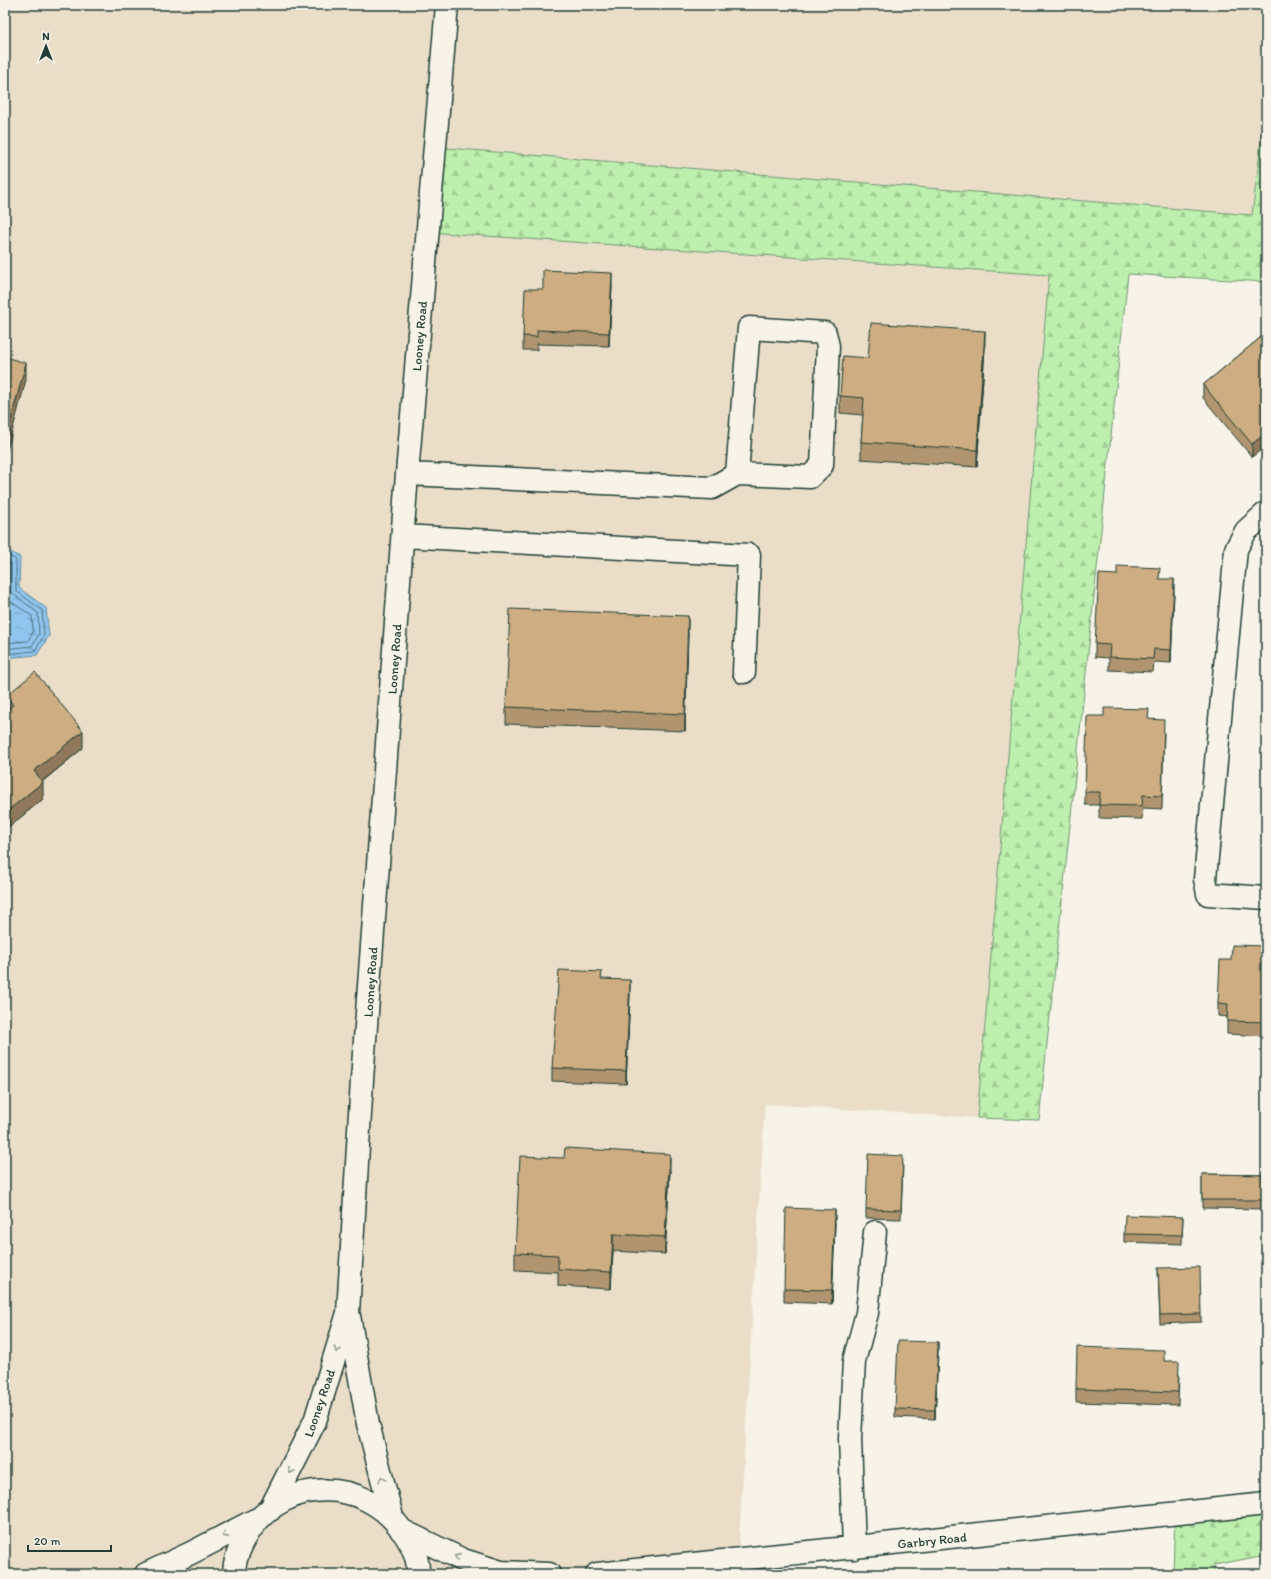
<svg xmlns="http://www.w3.org/2000/svg" width="1271" height="1579" font-family="Itim,sans-serif">
  <defs>
    <pattern id="forest-firs" width="22" height="20" patternUnits="userSpaceOnUse"><rect width="22" height="20" fill="#bdefae"/><path d="M5 1l3.5 6h-7zM16 11l3.5 6h-7z" fill="#a2ce96"/></pattern>
    <pattern id="water-ripples" width="26" height="14" patternUnits="userSpaceOnUse"><rect width="26" height="14" fill="#90c5ee"/><path d="M2 4q2-2 4 0t4 0M15 11q2-2 4 0t4 0" fill="none" stroke="#75a1c2"/></pattern>
  </defs>
  <rect width="100%" height="100%" fill="#f7f3e8"/>
  <filter id="ink" filterUnits="userSpaceOnUse"><feTurbulence type="fractalNoise" baseFrequency=".025" numOctaves="2"/><feDisplacementMap in="SourceGraphic" scale="8" xChannelSelector="R" yChannelSelector="G"/><feConvolveMatrix kernelMatrix="1 2 1 2 8 2 1 2 1" color-interpolation-filters="sRGB"/></filter>
  <g filter="url(#ink)">
    <path fill="#eadec9" d="M5,5H1266V104L1252,215L435,147L427,232L1049,275L977,1118L765,1104L738,1560L597,1574H5Z"/>
    <path fill="url(#forest-firs)" stroke="#6e9671" d="M1266,104V282L1128,274L1039,1120L977,1118L1049,275L427,232L435,147L1252,215Z
      M1266,1504V1555L1214,1565V1574H1173L1175,1514Z"/>
    <path fill="url(#water-ripples)" stroke="#638fa4" d="M5,549L20,557L19,588L46,608L49,636L37,655L5,658Z"/>
    <g fill="none" stroke-linecap="round" stroke-linejoin="round">
      <path stroke="#4c737e" stroke-width="1" d="M5,553L16,560V591L42,610L44,635L35,651L5,654
        M5,559L11,563V592L38,613L39,634L32,646L5,649
        M5,593L10,601L32,616L33,632L28,641L5,643"/>
      <defs>
        <path id="minor" d="M407,474L712,488L737,474L749,328L825,333L828,346L822,465L810,477L737,474
          M1266,513L1246,531L1236,549L1205,879L1208,894L1266,898
          M403,536L749,555L744,672
          M349,1316L368,1424L392,1517
          M270,1510L315,1421L348,1313L362,1080L407,474L447,5
          M401,1530L463,1560L501,1572L549,1574
          M854,1548L850,1439L854,1361L867,1313L875,1232
          M146,1574L191,1553L255,1520
          M234,1574C234,1558 242,1542 251,1529C288,1477 364,1478 401,1529C410,1541 419,1558 418,1574
          M597,1574L1266,1504"/>
      </defs>
      <use href="#minor" stroke="#1f3d34" stroke-width="25"/>
      <use href="#minor" stroke="#f7f3e8" stroke-width="22"/>
    </g>
    <path fill="#b0956f" stroke="#1f3d34" d="M612,286L609,346L537,344V350H523V336L543,289Z
      M1266,333L1252,457L1203,398V385Z
      M985,348L977,467L861,459V442L863,415L840,413V396L868,358Z
      M1160,579L1174,592L1171,663L1154,662L1153,672L1109,670V658L1095,657V644Z
      M688,633L685,731L506,724V707Z
      M6,696L83,748L42,782L43,799L6,829L5,828V712H6Z
      M1149,719L1164,733L1162,809L1143,808L1142,819L1099,818V805H1085V792Z
      M1266,946V1036L1227,1034V1017L1218,1016V1003L1231,960Z
      M602,979L630,993L626,1084L552,1081V1068Z
      M903,1164L901,1219L866,1218V1209Z
      M670,1171L665,1254L613,1251L611,1289L558,1286V1272L515,1270V1253Z
      M1202,1174L1266,1175V1209L1202,1208Z
      M1183,1217L1182,1244L1124,1242V1234Z
      M835,1223L832,1304L784,1302V1289Z
      M1158,1268L1201,1314V1322L1160,1324Z
      M938,1351L935,1419L895,1417V1409Z
      M1164,1361L1179,1374L1178,1405L1076,1402V1389Z"/>
    <path fill="#90795a" stroke="#1f3d34" d="M612,273V286L609,346V333Z
      M985,331V348L977,467V450Z
      M26,363V380L5,458V441Z
      M1266,433V446L1252,457V444Z
      M1174,579V592L1171,663V650Z
      M688,616V633L685,731V714Z
      M83,731V748L34,788V771Z
      M43,782V799L6,829V812Z
      M630,980V993L626,1084V1071Z
      M670,1154V1171L665,1254V1237Z
      M835,1210V1223L832,1304V1290Z
      M613,1234V1251L611,1289V1272Z
      M938,1342V1351L935,1419V1410Z"/>
    <path fill="#cdad81" stroke="#1f3d34" d="M543,270L612,273L609,333L537,330V337L523,336L525,289H543Z
      M871,323L985,331L977,450L861,442L864,398L840,396L843,356L868,358Z
      M1266,333V433L1252,444L1203,385Z
      M5,357L26,363L5,441Z
      M1117,566L1160,568L1159,579H1174L1171,650L1154,649L1153,659L1109,657L1110,645L1095,644L1099,574L1117,575Z
      M510,609L688,616L685,714L506,707Z
      M35,672L83,731L34,771L43,782L6,812L5,811V712L13,705L6,696Z
      M1104,708L1149,709L1148,719L1164,720L1162,796L1143,795L1142,806L1099,805L1100,792H1085L1087,716H1104Z
      M1232,945L1266,946V1022L1227,1021L1228,1004L1218,1003L1220,960H1231Z
      M559,970L602,972L601,979L630,980L626,1071L552,1068Z
      M565,1148L670,1154L665,1237L613,1234L611,1272L558,1269V1255L515,1253L520,1156L564,1158Z
      M868,1154L903,1156L901,1210L866,1209Z
      M1202,1174L1266,1175V1200H1202Z
      M786,1208L835,1210L832,1290L784,1289Z
      M1125,1215L1183,1217L1182,1235L1124,1234Z
      M1200,1267L1201,1314L1160,1315L1158,1268Z
      M898,1341L938,1342L935,1410L895,1409Z
      M1077,1347L1164,1350V1361H1179L1178,1392L1076,1389Z"/>
    <defs><path id="oneway-chevron" d="M-2-3.5L2.5 0L-2 3.5" fill="none" stroke-width="1.6" stroke-linecap="round" stroke-linejoin="round"/></defs>
    <g stroke="#8b988e">
      <use href="#oneway-chevron" transform="translate(337 1350) rotate(107)"/>
      <use href="#oneway-chevron" transform="translate(291 1471) rotate(118)"/>
      <use href="#oneway-chevron" transform="translate(382 1479) rotate(-104)"/>
      <use href="#oneway-chevron" transform="translate(225 1535) rotate(152)"/>
      <use href="#oneway-chevron" transform="translate(457 1557) rotate(-156)"/>
    </g>
  </g>
  <g text-anchor="middle" stroke-width="4" stroke-linejoin="round" paint-order="stroke">
    <g font-size="13" fill="#1f3d34" stroke="#f7f3e8">
      <text transform="translate(419 336) rotate(-85)" y="5">Looney Road</text>
      <text transform="translate(394 659) rotate(-86)" y="5">Looney Road</text>
      <text transform="translate(370 982) rotate(-86)" y="5">Looney Road</text>
      <text transform="translate(319 1403) rotate(-71)" y="5">Looney Road</text>
      <text transform="translate(932 1540) rotate(-6)" y="5">Garbry Road</text>
    </g>
  </g>
  <rect width="1271" height="1579" fill="none" stroke="#f7f3e8" stroke-width="20"/>
  <rect x="10" y="10" width="1251" height="1559" fill="none" stroke="#1f3d34" stroke-width="1.5" filter="url(#ink)"/>
  <g transform="translate(46 46)" stroke="#f7f3e8" stroke-width="3" paint-order="stroke">
  <path d="M0-3L7 15L0 10L-7 15Z" fill="#1f3d34"/>
  <text y="-6" font-size="11" font-weight="bold" text-anchor="middle" fill="#1f3d34">N</text>
  </g>
  <path d="M28 1545v6h83v-6" fill="none" stroke="#1f3d34" stroke-width="2"/>
  <text x="34" y="1545" font-size="12" fill="#1f3d34" stroke="#f7f3e8" stroke-width="3" paint-order="stroke">20 m</text>
</svg>
